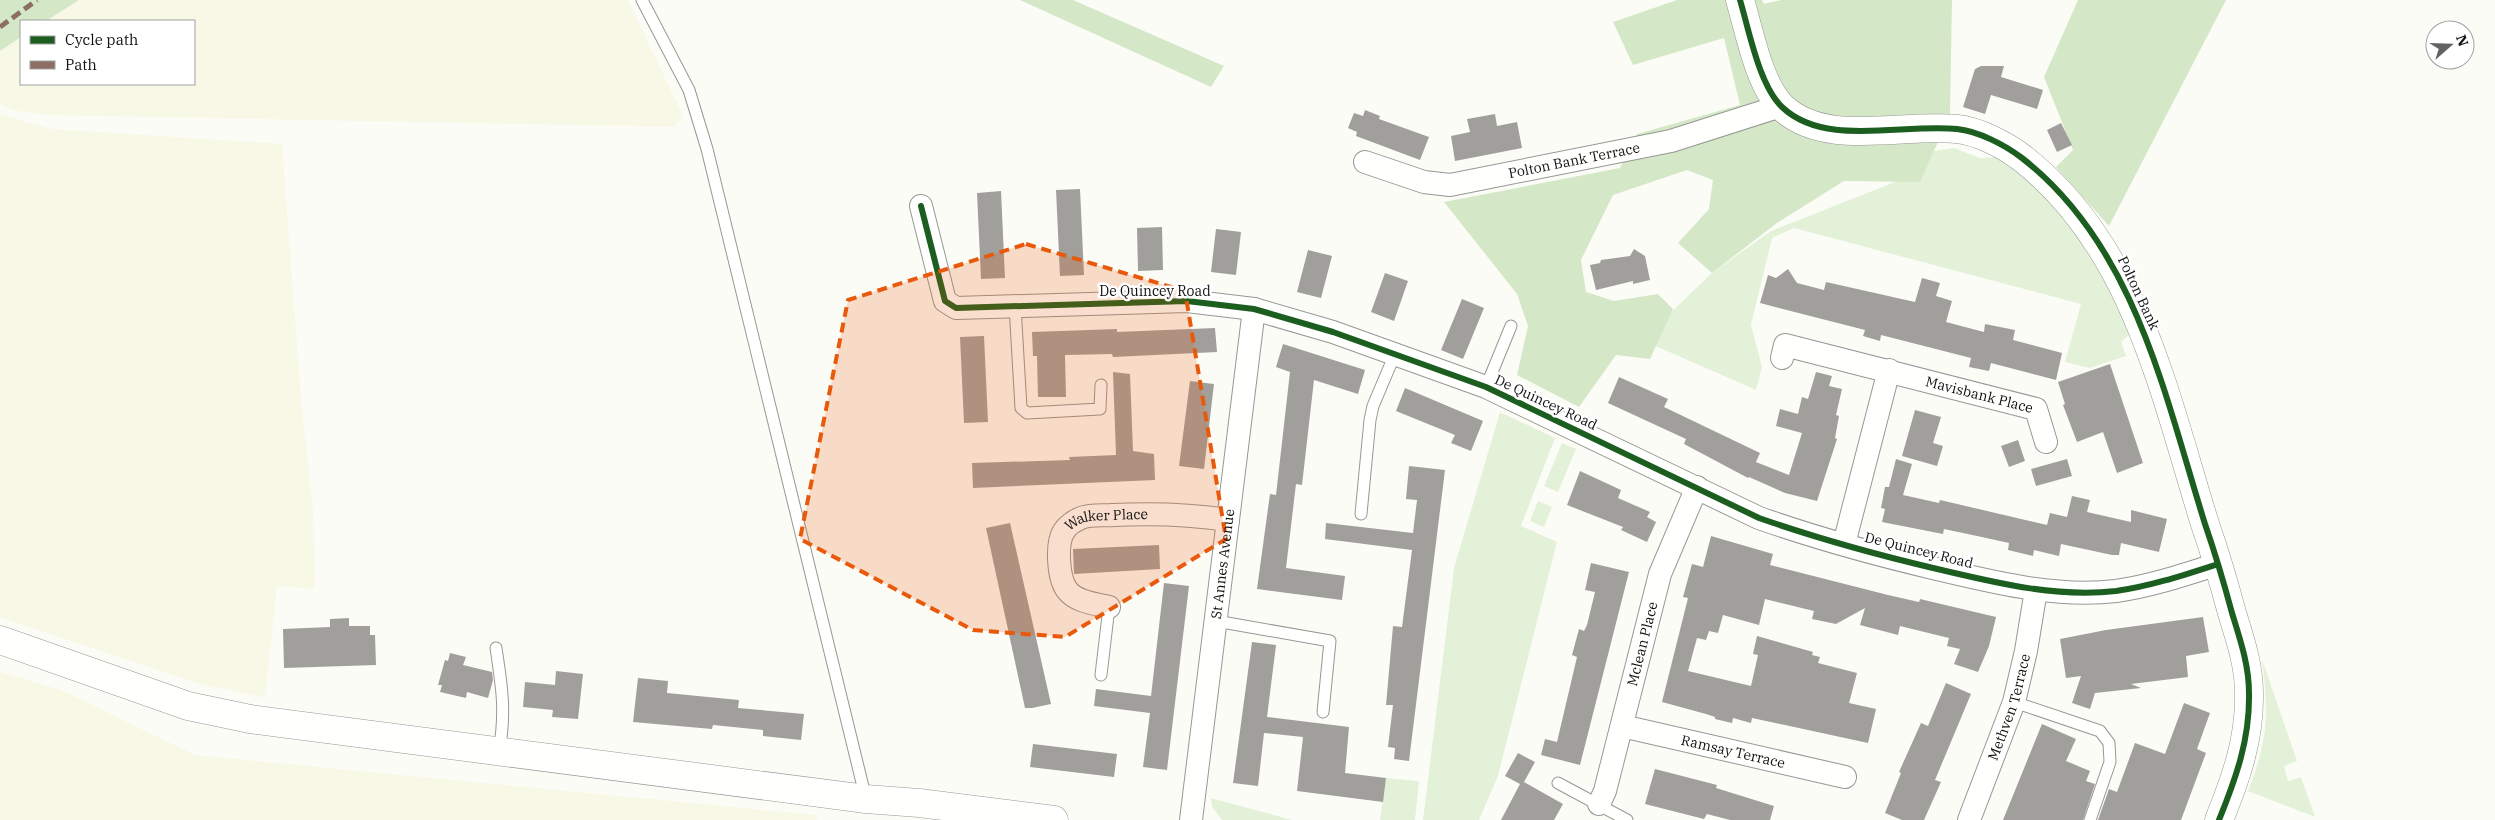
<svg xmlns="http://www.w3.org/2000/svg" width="2495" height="820" font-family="'IBM Plex Serif',serif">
  <rect width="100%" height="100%" fill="#fcfcf7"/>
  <path fill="#f7f8e5" d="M79,0H628L683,116L675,127L45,115L12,110L0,104V51L21,37V84H194V21H46Z
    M0,114L52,129L282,144L301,398L313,509L315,589L277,586L265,698L201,684L0,617Z
    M0,672L61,690L195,755L816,815L817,820H0Z"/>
  <path fill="#e4f1d9" d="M1954,148L1980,158L1999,157L2025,174L2086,242L2132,332L2121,342L2126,356L2090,368L2065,362L2081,304L1794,228L1772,238L1751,325L1762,367L1756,390L1642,340L1712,273L1771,231L1895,182L1934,151Z
    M1500,412L1555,438L1521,526L1557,542L1498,776L1479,820H1423L1454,568Z
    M1562,443L1576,449L1558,492L1544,486Z
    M1538,501L1552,507L1544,527L1530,521Z
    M2262,659L2297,761L2284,766L2288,781L2301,777L2315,817L2248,791C2268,741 2269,713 2262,659Z
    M1386,778L1419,781L1415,820H1380Z
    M1211,798L1292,820H1222L1212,807Z"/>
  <path fill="#d4e8c7" d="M0,0H79L46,21H21V37L0,51Z
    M1020,0H1073L1224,66L1211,87Z
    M1677,0H1762L1764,4L1781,0H1952L1950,115L1920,182L1844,181L1777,223L1712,273L1678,243L1709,209L1713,180L1687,170L1613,195L1581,260L1586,292L1614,301L1658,294L1673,309L1650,359L1616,355L1579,407L1517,375L1528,326L1517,294L1444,202L1620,168L1637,134L1740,105L1724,38L1633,65L1613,22Z
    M2078,0H2226L2109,226L2056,167L2073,150L2044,77Z"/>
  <path fill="#a09f9c" d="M1981,66H2004L2001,77L2043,90L2037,109L1991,95L1985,114L1963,107L1975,69Z
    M1365,110L1380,116L1379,119L1429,137L1420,160L1356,136L1357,132L1348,128L1354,113L1363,116Z
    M1495,114L1497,126L1517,122L1522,148L1455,161L1451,136L1470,132L1467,119Z
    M2061,123L2072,145L2057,152L2047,130Z
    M1080,189L1084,275L1060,276L1056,190Z
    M1001,191L1005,278L981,279L977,193Z
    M1162,227L1163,270L1138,271L1137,228Z
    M1216,229L1241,232L1236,275L1211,272Z
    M1634,249L1645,256L1650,280L1633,284V281L1596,290L1590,265L1600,263L1601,260L1630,256Z
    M1308,250L1332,256L1321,298L1297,292Z
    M1788,269L1797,283L1824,290L1826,282L1915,302L1922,278L1940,283L1936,296L1952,301L1946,322L1984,332L1985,324L2015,330L2013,340L2062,353L2056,380L1991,363L1989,371L1969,367L1971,358L1881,335L1880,341L1863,336L1865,330L1760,303L1768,275L1776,278Z
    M1385,273L1408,281L1394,321L1371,312Z
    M1462,299L1484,308L1463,359L1441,350Z
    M1215,328L1217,352L1113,357L1112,354L1065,355L1066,397H1038L1037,356H1033L1032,332L1117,329V332Z
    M984,336L988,422L964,423L960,337Z
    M1283,344L1365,370L1358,394L1314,380L1302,485L1296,484L1286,568L1345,576L1342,600L1257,589L1270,494L1276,495L1290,372L1276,367Z
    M2110,364L2143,463L2117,473L2103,432L2077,442L2063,405L2065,404L2058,382Z
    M1113,372L1130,374L1133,451L1154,454L1155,480L973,488L972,463L1070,460L1069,457L1116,455Z
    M1816,372L1832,376L1829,386L1842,389L1836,415L1839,416L1835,438L1837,439L1817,501L1785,493L1749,477L1748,478L1684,444L1686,439L1608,403L1619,377L1668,399L1664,407L1760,453L1756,462L1789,475L1802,433L1776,426L1780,409L1798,414L1802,397L1808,399Z
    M1190,381L1214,384L1204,469L1179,466Z
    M1405,388L1483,421L1471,451L1451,443L1455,435L1396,411Z
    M1915,410L1941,417L1933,443L1943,446L1937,466L1902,456Z
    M2018,440L2025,461L2009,467L2001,446Z
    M1896,459L1912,464L1903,495L1939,503L1940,500L2047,525L2050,513L2067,517L2072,496L2090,500L2087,512L2131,522V510L2167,519L2159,552L2121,543L2119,555H2112L2061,544L2059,556L2034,550L2033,556L2008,550L2009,543L1977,536L1944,529L1943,534L1882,522L1885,509L1881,508L1885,487H1889Z
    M2067,459L2072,476L2036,486L2031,469Z
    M1409,466L1445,470L1409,761L1394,759L1395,748L1388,747L1393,705H1386L1393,626L1402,627L1412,550L1325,539L1326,523L1413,533L1417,500L1406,499Z
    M1580,471L1621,490L1618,498L1650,512L1647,517L1656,522L1647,542L1621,530L1623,527L1567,505Z
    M1010,523L1051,704L1032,708H1025L986,528Z
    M1711,536L1773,554L1770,565L1888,595L1919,602L1920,599L1996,617L1989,646L1978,672L1954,664L1960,649L1947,646L1949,638L1900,626L1898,635L1860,625L1865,608L1836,624L1812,619L1814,611L1765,599L1759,625L1723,615L1718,633L1709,631L1706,640L1697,638L1688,671L1751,686L1758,655L1753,654L1757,636L1813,652L1812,655L1820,657L1818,663L1857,673L1849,703L1876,709L1868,743L1752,718L1751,723L1733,718L1732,723L1715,719V717L1706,714L1662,702L1688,598L1683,597L1692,564L1703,567Z
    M1159,545L1160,569L1074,574L1073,549Z
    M1591,563L1629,572L1580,765L1541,755L1545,739L1557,742L1577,657L1572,655L1579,629L1584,631L1587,625L1595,592L1585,590Z
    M1164,583L1189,586L1167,770L1143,767L1150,713L1094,706L1096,689L1151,696Z
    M2203,617L2209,652L2186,656L2188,677L2131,684L2141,688L2095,693L2090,709L2072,703L2081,676L2066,678L2060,639L2106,630Z
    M349,618V626H370V635H375L376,665L284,668L283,629L330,627V619Z
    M1252,642L1276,645L1267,717L1349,727L1345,773L1386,778L1383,802L1297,791L1303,737L1264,733L1258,786L1233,783Z
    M450,653L466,657L463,665L492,672L493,680L488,698L467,692L466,698L440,692L442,685H438L445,660L448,661Z
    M556,671L583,674L578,719L552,717L553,710L523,707L525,682L555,685Z
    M638,678L668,681L667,693L739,700L738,708L804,714L801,740L763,736V730L713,725L712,729L633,722Z
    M1946,683L1971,694L1935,780L1941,782L1924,820H1902L1885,813L1901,773L1899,772L1921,723L1928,726Z
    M2184,703L2210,713L2197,749L2206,753L2181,820H2098L2109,789L2117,792L2135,743L2165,754Z
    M2042,724L2076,739L2066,761L2090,771L2086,781L2095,784L2083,820H2003Z
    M1033,744L1117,754L1114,777L1030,767Z
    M1518,753L1535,762L1524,782L1563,804L1554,820H1501L1520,784L1505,776Z
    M1655,769L1717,785L1716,788L1774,806L1770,820H1730L1707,814L1704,819L1645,804Z"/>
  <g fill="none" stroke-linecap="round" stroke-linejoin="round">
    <defs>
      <path id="service" d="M642,0L689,90L707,149L866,799
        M1015,306L1021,408L1027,413L1100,409L1101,385
        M1486,387L1511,326
        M1361,514L1370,420L1373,406L1395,354
        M1216,621L1330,641L1323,712
        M496,648C502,688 506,711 499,752
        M1101,675L1109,607
        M2014,702L2100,731L2109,743L2110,762L2090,820
        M1558,783L1627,820"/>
      <g id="minor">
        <path id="s1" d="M1365,162L1424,182L1450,185L1671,141L1781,106"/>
        <path d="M921,206L945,301L956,308L1187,301L1254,309L1333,332L1486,387L1759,518C1816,538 1874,554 1933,568C1993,582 2054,598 2116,591C2151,586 2184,575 2218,564"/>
        <path id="s2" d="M1782,358L1785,345L2036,409L2046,442"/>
        <path d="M1844,544L1889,370"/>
        <path id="s3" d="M1109,607C1096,604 1076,602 1067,590C1058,578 1056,543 1064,531C1067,526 1074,521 1079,519C1088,514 1103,516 1113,515C1153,513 1188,514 1228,520"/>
        <path id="s4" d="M1622,726L1845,777"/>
        <path id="s5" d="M1599,804L1605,791L1660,574L1697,487"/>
        <path id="s6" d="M1191,820L1254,309"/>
        <path id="s7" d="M1969,820L2014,702L2026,651L2036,590"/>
      </g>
      <path id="tertiary" d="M1740,0C1749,30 1759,85 1782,107C1825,148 1903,123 1957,129C1978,131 2005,145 2022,158C2135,246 2164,393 2205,524C2215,553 2224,583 2232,613C2240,639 2249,665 2249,693C2250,739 2236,778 2219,820
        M0,640L188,706L250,719L866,799L919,803L1054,820"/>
    </defs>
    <use href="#service" stroke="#979795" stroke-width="13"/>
    <use href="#minor" stroke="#979795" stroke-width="24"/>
    <use href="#tertiary" stroke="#979795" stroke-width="29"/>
    <use href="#service" stroke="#fffffe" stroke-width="11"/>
    <use href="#minor" stroke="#fffffe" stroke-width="22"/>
    <use href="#tertiary" stroke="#fffffe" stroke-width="28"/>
    <path stroke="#8d6e63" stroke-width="5" stroke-dasharray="10 5" stroke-linecap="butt" d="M0,27L37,0"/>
    <defs>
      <path id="cycleway" d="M1740,0C1749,30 1759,85 1782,107C1825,148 1903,123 1957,129C1978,131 2005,145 2022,158C2135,246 2164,393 2205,524C2215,553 2224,583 2232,613C2240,639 2249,665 2249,693C2250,739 2236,778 2219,820
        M921,206L945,301L956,308L1187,301L1254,309L1333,332L1486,387L1759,518C1816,538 1874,554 1933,568C1993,582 2054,598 2116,591C2151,586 2184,575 2218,564"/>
    </defs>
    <use href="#cycleway" stroke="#fff" stroke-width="9"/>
    <use href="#cycleway" stroke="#1b5e20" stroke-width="6"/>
  </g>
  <path fill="#e8590c" fill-opacity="0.2" stroke="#e8590c" stroke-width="4" stroke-dasharray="10 6" stroke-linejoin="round" d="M1026,244L1185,291L1226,539L1065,637L973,630L800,539L848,300Z"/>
  <g text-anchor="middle" stroke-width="5" stroke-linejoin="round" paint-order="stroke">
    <g font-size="14" fill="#111" stroke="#fff">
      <text dy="5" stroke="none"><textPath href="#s1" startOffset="215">Polton Bank Terrace</textPath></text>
      <text x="1155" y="296">De Quincey Road</text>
      <text transform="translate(2139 293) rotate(65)" y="5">Polton Bank</text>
      <text dy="5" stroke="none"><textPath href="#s2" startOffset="214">Mavisbank Place</textPath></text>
      <text transform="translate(1546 402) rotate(25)" y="5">De Quincey Road</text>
      <text dy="5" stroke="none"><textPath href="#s3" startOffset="154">Walker Place</textPath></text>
      <text transform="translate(1919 550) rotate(14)" y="5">De Quincey Road</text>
      <text dy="5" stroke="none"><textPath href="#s6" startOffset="258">St Annes Avenue</textPath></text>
      <text dy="5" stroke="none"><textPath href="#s5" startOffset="166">Mclean Place</textPath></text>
      <text dy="5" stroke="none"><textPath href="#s7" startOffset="120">Methven Terrace</textPath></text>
      <text dy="5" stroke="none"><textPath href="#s4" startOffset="114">Ramsay Terrace</textPath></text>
    </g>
  </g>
  <rect x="20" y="20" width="175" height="65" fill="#ffffff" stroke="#a0a0a0"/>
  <rect x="30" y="36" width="25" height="8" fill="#1b5e20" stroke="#a0a0a0"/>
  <text x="65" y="45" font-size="15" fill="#111111">Cycle path</text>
  <rect x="30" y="61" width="25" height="8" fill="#8d6e63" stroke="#a0a0a0"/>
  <text x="65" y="70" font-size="15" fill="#111111">Path</text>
  <g transform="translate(2450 45) rotate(70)"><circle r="24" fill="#ffffff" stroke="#a0a0a0"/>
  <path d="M0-4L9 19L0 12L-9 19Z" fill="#636362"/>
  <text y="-8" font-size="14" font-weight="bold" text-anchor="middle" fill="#111111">N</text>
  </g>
</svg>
